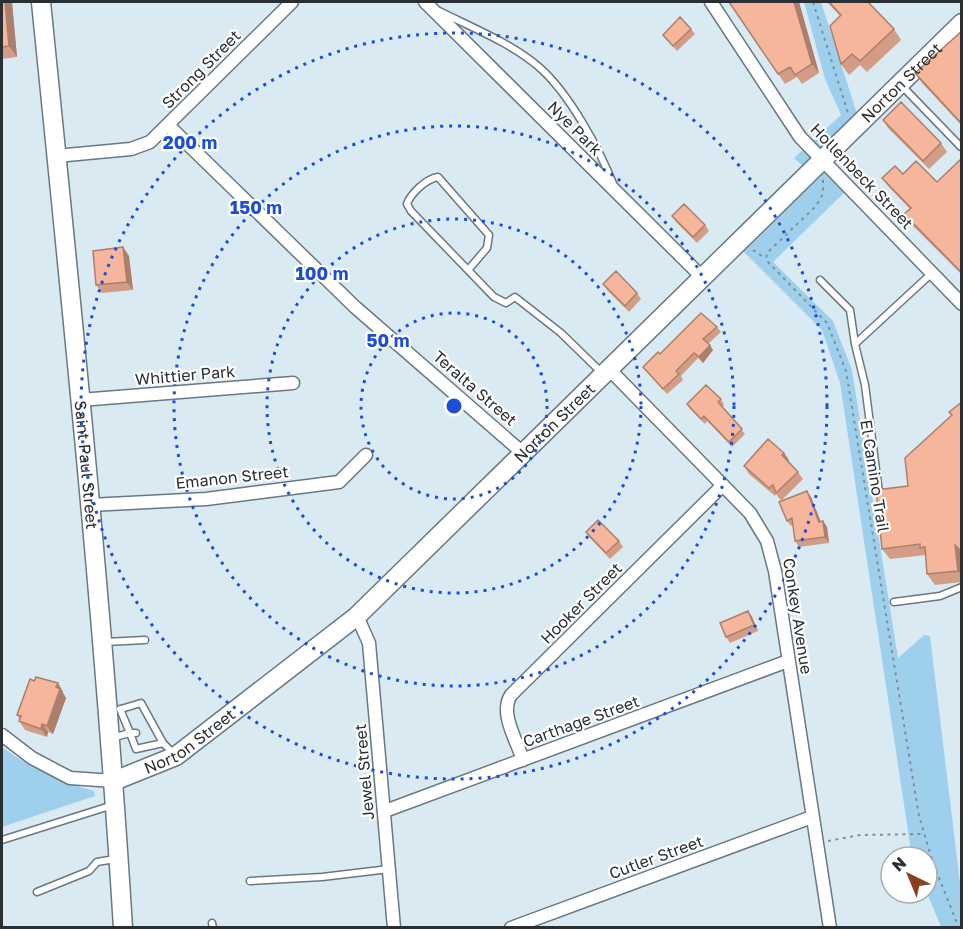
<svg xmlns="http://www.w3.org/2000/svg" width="963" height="929" font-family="'Golos Text',sans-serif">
  <rect width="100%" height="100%" fill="#daeaf3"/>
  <path fill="#9ed0ee" d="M804,2H821L860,123L822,160L849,188L773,262L833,321L852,370L898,658L924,635L930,636L961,891V927H941L927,893V857H912L840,383L822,330L736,244L809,172L794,158L841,115L825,79Z
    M2,747C30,768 60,782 94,791L95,796L2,827Z"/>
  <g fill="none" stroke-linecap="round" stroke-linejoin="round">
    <defs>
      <path id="lane" d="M439,11C473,28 511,43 539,67C569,93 600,150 614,186
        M902,86L961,147
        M468,270L487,248L489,235L438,177C426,179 411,193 407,204L411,211L494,297L506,303L515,297L561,333L601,372
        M820,280L850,310L855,344
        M879,493L865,385L855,344L932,273
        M894,602L940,596L962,587
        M105,642L145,640
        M121,709L141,703L163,743
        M136,733H130L136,749L163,743L174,754
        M111,738L130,733L120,709
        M2,840L113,805
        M250,881L322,877L389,869
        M37,892L89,871L97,862L115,859
        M212,923L213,928"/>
      <path id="street" d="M425,2L702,277
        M711,2L800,137L962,304
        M168,125L355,307L524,454
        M56,156L131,149L150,142L292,2
        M609,369L750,513L767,541L775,571L830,928
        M80,400L293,383
        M90,505L206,499L339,482L366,455
        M357,616L369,643L394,928
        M2,735L32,758L70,778L114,781
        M523,760C517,741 499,713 511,695L723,485
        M385,811L788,661
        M511,928L812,817"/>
      <g id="secondary">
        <path id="s1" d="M41,2C72,310 104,618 123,928"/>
        <path id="s2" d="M114,781L176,756L357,616L962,23"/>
      </g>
    </defs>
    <use href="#lane" stroke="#6b7881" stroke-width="9"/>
    <use href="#street" stroke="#6b7881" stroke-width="15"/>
    <use href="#secondary" stroke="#6b7881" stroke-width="21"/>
    <path stroke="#838e94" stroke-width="2" stroke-dasharray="3 4.5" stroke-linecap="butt" d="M813,2L848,113
      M823,180V194L816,206L767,253L766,260L827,323L846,371L919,816L933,863L959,928
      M753,250L765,258
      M828,841L860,835L923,834"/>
    <use href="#lane" stroke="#fff" stroke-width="6"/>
    <use href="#street" stroke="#fff" stroke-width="12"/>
    <use href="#secondary" stroke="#fff" stroke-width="18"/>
  </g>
  <path fill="#d39d85" d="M2,2H12L17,57L2,59Z
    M729,2H799L819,73L802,84L797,77L785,84Z
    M827,2H868L894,29L901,40L867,72L860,65L849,75L841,64L840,16Z
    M691,29L695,34L677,51L663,35Z
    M962,31V126L922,83L915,73Z
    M883,120L941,143L947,152L929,169L888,128Z
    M962,158V275L910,223L904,214L910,209L888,186L882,178L903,174L937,182Z
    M672,216L705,225L709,231L697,243L676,222Z
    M123,247L129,256L133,290L102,293L96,285Z
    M603,284L637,293L641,299L629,312L607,290Z
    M717,327L721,332L708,344L713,350L703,363L698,358L681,376L683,380L667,394L647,372L643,367Z
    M721,399L724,405L722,407L745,434L732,447L707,421L705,424L690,409L687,404Z
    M962,402V582L935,585L927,574L926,555L890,559L882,549L908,486L951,415L949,412Z
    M789,460L788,462L798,472L803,479L781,501L776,494L775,496L749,474L744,466Z
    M811,497L820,522L823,521L827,527L829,543L799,547L795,541L793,525L791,526L787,521Z
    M586,532L619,541L623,547L610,559L590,538Z
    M748,611L752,617L758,631L730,643L726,637Z
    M34,681L58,683L63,692V693L66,698L53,734L48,732L47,737L25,730L19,721L20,720L17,715Z"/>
  <path fill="#ac7f6c" d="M5,2H12L17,57L9,46Z
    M794,2H799L819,73L812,64Z
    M123,247L129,256L133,290L127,282Z
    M710,345L713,350L703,363L699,357Z
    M784,453L789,460L787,463L782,455Z
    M807,491L811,497L823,527L819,522Z
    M823,521L827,527L829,543L825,537Z
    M955,545L962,554V576L958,571Z
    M748,611L752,617L758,631L754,625Z
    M58,683L63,692V693L66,698L53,734L47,726Z
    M42,724L48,732L47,737L41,729Z"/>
  <path fill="#f5b69b" stroke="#ac7f6c" stroke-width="1.5" d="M2,2H5L9,46L2,47Z
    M729,2H794L812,64L795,75L790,67L778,74Z
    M829,2H868L894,29L860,61L852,54L841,64L830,26L841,15Z
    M680,17L691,29L673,46L663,35Z
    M962,31V124L915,73Z
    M901,102L941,143L923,161L883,120Z
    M962,158V273L904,214L911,208L882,178L895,166L903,174L916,161L937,182Z
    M684,204L705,225L693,237L672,216Z
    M123,247L127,282L96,285L93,251Z
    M616,271L637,293L625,306L603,284Z
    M701,313L717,327L703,339L710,345L699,357L694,353L676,371L679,374L663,389L643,367L658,352L660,354Z
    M706,385L721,399L718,402L742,429L729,442L704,416L701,419L687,404Z
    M962,402V552L955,545L958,571L927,574L925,547L920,548V544L882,549L876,490L908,486L905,458L952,415L949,412Z
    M768,439L784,453L782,455L798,472L776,493L773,485L769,488L744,466Z
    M807,491L819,522L823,521L825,537L795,541L792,518L787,521L779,502Z
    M598,520L619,541L606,553L586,532Z
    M748,611L754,625L726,637L720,623Z
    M36,677L58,683L56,687L60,689L47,726L42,724L41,729L19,721L21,716L17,715L30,679L34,681Z"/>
  <g fill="none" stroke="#1d4ed8" stroke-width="3" stroke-dasharray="3 6">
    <circle cx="454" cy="406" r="93"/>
    <circle cx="454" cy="406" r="187"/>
    <circle cx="454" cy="406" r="280"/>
    <circle cx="454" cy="406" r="373"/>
  </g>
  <g text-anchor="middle" stroke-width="4.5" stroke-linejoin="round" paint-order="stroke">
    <g font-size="16" fill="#292f33" stroke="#fff">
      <text transform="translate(201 69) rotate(-45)" y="6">Strong Street</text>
      <text dy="6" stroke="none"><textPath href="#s2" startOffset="1058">Norton Street</textPath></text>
      <text transform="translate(575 128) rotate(45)" y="6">Nye Park</text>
      <text transform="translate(862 176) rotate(46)" y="6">Hollenbeck Street</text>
      <text transform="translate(185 375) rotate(-5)" y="6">Whittier Park</text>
      <text transform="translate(475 388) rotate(41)" y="6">Teralta Street</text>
      <text dy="6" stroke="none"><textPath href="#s2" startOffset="572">Norton Street</textPath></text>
      <text dy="6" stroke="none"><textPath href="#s1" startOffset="465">Saint Paul Street</textPath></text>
      <text transform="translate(875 476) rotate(81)" y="6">El Camino Trail</text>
      <text transform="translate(232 477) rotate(-6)" y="6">Emanon Street</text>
      <text transform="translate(581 603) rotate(-45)" y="6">Hooker Street</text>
      <text transform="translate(798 616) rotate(81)" y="6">Conkey Avenue</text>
      <text transform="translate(581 721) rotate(-20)" y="6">Carthage Street</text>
      <text dy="6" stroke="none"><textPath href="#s2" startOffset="86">Norton Street</textPath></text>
      <text transform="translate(364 772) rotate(-95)" y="6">Jewel Street</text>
      <text transform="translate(656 857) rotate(-20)" y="6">Cutler Street</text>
    </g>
  </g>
  <circle cx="454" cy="406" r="9" fill="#1d4ed8" stroke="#fff" stroke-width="3"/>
  <g font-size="18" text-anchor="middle" font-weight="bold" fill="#1d4ed8" stroke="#fff" stroke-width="4.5" stroke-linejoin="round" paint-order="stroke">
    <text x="190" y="149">200 m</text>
    <text x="256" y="214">150 m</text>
    <text x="322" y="280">100 m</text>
    <text x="388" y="347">50 m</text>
  </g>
  <rect width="963" height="929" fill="none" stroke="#292f33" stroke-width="6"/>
  <g transform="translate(909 875) rotate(317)"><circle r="28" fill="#ffffff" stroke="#a9acad" stroke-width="1.5"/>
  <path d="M0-4.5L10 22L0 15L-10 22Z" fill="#88401f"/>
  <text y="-9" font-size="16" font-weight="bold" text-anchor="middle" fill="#292f33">N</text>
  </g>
</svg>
